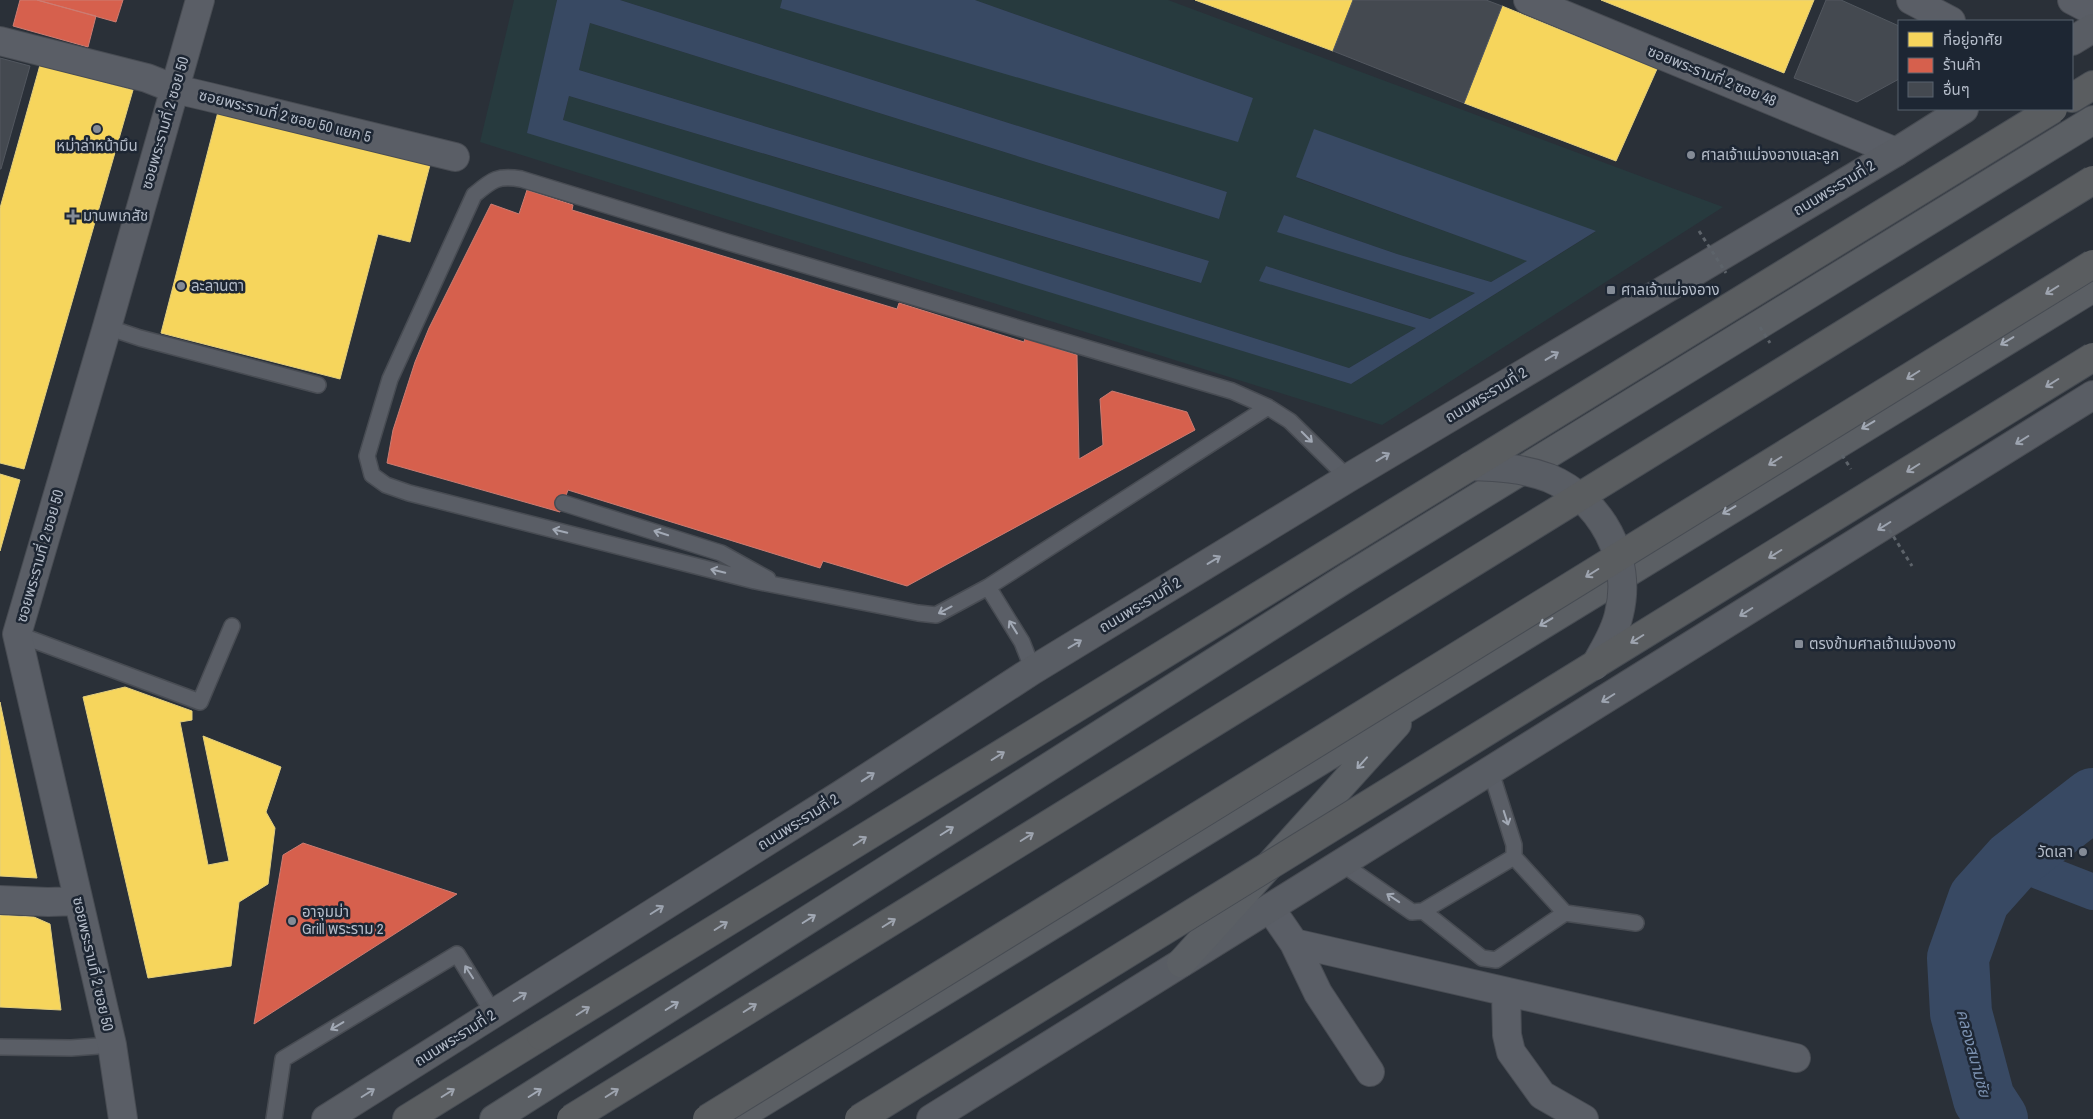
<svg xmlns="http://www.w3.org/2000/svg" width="2093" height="1119" font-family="'Archivo Narrow','Noto Sans Thai',sans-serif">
  <rect width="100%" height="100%" fill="#2a3038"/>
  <path fill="#273a3e" d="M514,0H557L528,132L1351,384L1595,232L1297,178L1528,261L1491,282L1397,254L1284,215L1278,232L1475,293L1431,319L1266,266L1260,281L1416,328L1349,368L563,121L569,96L1200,283L1209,261L579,70L590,23L1219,219L1227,192L620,0H782L781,8L1253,98L975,0H1168L1723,207L1382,425L480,142Z"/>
  <path fill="#384963" d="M557,0H620L1227,192L1219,219L590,23L579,70L1209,261L1201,283L569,96L563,120L1349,368L1416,328L1259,281L1266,266L1430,319L1475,293L1277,232L1284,215L1397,254L1491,282L1527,261L1296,177L1314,129L1596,231L1351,384L527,133Z
    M782,0H975L1253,98L1238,142L780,8Z"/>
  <path fill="#f6d55c" stroke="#e2ce7d" d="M1195,0H1353L1333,51Z
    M1601,0H1814L1784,73Z
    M1502,6L1657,69L1616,161L1464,103Z
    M40,65L133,90L24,469L0,463V208Z
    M219,108L431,161L410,242L378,234L340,379L161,333Z
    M0,474L20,480L0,551Z
    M125,687L192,711V720L180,722L208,865L229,861L203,736L281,767L266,812L275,828L268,884L239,902L231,966L148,978L83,697Z
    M0,702L37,878L0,876Z
    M0,915L34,917L50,924L61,1010L0,1007Z"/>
  <path fill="#d6604d" stroke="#cc7c72" d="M20,0H37L96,16L88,47L13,26Z
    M37,0H123L116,22Z
    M527,190L573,205L572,210L897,309L899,303L1024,342L1025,338L1077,355L1079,459L1103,445L1100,399L1112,391L1187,412L1195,430L907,586L823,561L820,568L568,490L560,512L387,463L393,430L415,362L429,328L491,204L519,214Z
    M303,843L457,894L254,1024L283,855Z"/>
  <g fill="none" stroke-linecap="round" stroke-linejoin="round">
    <path stroke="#384963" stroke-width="36" d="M2013,861L2093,892"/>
    <path stroke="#384963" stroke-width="62" d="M1997,1119L1984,1099L1961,1013L1958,958L1979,899L2013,861L2093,799"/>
  </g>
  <path fill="#444950" stroke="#52575f" d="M1353,0H1486L1502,6L1464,103L1333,51Z
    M1826,0H1841L1899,26V79L1857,102L1794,78Z
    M0,58L30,66L1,169H0Z"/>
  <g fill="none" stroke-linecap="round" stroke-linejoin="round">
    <defs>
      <path id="service" d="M107,327L140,338L318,385
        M1268,407L988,587L936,615L918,613L755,581L409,493L386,485L372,475L367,456L390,379L474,195C492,180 497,175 521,179L727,242L1232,391L1268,407L1290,421L1348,478
        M563,503L721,553L768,579
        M988,587L1022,642L1033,670
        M17,634L200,702L232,626
        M1514,857L1565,913L1636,923
        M1341,863L1412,912L1423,911L1514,857V845L1491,772
        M1423,911L1482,958L1496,960L1565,913
        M0,1047L71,1048L112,1045
        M274,1119L283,1059L457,954L494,1014"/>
      <path id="minor" d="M1528,0L1896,152
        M1911,0L1951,21
        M2072,0L2093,11
        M0,41L147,78L175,89L209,97L455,157
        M0,900L48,902L78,901
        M1270,908L1294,943L1318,993L1370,1072
        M1294,943L1796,1058
        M1506,992L1507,1035L1511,1052L1542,1095L1584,1119
        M123,1119L112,1045L17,634L107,327L200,0"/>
      <path id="secondary" d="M2072,41L2093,28
        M326,1119L842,794L1033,670L1348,478L1896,152L1964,109
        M931,1119L2093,395"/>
      <path id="trunk" d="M1181,963L1397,724
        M494,1119L1348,577L2093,120
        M735,1119L2093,288"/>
      <path id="motorway" d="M2072,98L2093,85
        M407,1119L541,1036"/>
    </defs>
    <use href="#service" stroke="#484c53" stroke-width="18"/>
    <use href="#minor" stroke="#484c53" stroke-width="30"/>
    <use href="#secondary" stroke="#484c53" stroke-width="30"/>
    <use href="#trunk" stroke="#474c53" stroke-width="30"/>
    <use href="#motorway" stroke="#474c53" stroke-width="30"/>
    <use href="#service" stroke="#5a5e66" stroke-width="15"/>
    <use href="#minor" stroke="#5a5e66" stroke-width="28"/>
    <use href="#secondary" stroke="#595d64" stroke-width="28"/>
    <use href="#trunk" stroke="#5b5f64" stroke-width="28"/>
    <use href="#motorway" stroke="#5a5d60" stroke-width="28"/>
    <defs>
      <path id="secondary-bridge" d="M1470,466C1497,467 1523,468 1549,478C1601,500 1633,558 1619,614C1615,633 1604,649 1595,666"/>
      <path id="motorway-bridge" d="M541,1036L2053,109
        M571,1119L2093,180
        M707,1119L2093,264
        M859,1119L2093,357"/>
    </defs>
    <use href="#secondary-bridge" stroke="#484c53" stroke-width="30" stroke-linecap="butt"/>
    <use href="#motorway-bridge" stroke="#474c53" stroke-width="30" stroke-linecap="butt"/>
    <path stroke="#5d636a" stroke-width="3" stroke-dasharray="4 4" stroke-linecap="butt" d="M1699,231L1726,273
      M1760,327L1770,343
      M1842,455L1851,469
      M1885,523L1912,566"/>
    <use href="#secondary-bridge" stroke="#595d64" stroke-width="28"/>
    <use href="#motorway-bridge" stroke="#5a5d60" stroke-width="28"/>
  </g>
  <defs><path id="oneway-shaft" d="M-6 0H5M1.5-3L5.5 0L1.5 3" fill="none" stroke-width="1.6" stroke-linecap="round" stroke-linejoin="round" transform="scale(1.25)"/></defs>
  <g stroke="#9ea4af">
    <use href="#oneway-shaft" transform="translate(2052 290) rotate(148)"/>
    <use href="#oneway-shaft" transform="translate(1913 375) rotate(148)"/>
    <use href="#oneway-shaft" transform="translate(2052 383) rotate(148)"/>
    <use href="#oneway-shaft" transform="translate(1775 461) rotate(148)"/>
    <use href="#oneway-shaft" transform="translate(1913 468) rotate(148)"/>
    <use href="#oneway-shaft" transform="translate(1775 554) rotate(148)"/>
    <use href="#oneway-shaft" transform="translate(1592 573) rotate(148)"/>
    <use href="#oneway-shaft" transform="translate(1637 639) rotate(148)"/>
    <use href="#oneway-shaft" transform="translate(998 756) rotate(-32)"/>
    <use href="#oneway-shaft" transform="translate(1027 837) rotate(-32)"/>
    <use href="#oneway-shaft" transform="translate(860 841) rotate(-32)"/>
    <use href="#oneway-shaft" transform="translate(889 923) rotate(-32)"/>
    <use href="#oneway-shaft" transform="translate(721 926) rotate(-32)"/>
    <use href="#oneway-shaft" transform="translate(750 1008) rotate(-32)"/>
    <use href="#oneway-shaft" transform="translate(583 1011) rotate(-32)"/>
    <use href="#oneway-shaft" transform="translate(448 1093) rotate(-32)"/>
    <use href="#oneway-shaft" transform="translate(612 1093) rotate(-32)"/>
  </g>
  <g stroke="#a2a9b5">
    <use href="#oneway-shaft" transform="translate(2007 341) rotate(149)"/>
    <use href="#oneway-shaft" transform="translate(1868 425) rotate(149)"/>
    <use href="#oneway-shaft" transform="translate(1307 437) rotate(45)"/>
    <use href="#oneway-shaft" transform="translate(1729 510) rotate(149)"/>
    <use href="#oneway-shaft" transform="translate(560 531) rotate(-166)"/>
    <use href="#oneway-shaft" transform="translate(661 533) rotate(-162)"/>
    <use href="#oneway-shaft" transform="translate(718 571) rotate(-166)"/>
    <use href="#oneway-shaft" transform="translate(945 610) rotate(152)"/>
    <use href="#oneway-shaft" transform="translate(1546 622) rotate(149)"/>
    <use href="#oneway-shaft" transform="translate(1013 627) rotate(-122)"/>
    <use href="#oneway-shaft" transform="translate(1362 763) rotate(132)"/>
    <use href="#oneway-shaft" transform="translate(1506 818) rotate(72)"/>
    <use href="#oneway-shaft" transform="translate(947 831) rotate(-32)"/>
    <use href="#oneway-shaft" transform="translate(1393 898) rotate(-146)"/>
    <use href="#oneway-shaft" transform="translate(809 919) rotate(-32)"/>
    <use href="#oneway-shaft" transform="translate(469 972) rotate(-123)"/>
    <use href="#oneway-shaft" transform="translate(672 1006) rotate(-32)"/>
    <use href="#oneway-shaft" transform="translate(337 1026) rotate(149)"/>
    <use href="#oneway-shaft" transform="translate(535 1093) rotate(-32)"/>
  </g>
  <g stroke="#9da4b0">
    <use href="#oneway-shaft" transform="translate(1552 356) rotate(-31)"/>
    <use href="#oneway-shaft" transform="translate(2022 440) rotate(148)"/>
    <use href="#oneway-shaft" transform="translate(1383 457) rotate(-31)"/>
    <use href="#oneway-shaft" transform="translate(1884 526) rotate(148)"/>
    <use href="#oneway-shaft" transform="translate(1214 560) rotate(-31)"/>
    <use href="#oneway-shaft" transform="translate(1746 612) rotate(148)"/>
    <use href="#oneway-shaft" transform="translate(1075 644) rotate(-31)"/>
    <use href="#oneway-shaft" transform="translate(1608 698) rotate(148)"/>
    <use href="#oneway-shaft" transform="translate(868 777) rotate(-33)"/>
    <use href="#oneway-shaft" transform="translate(657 910) rotate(-32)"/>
    <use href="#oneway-shaft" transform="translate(520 997) rotate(-32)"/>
    <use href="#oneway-shaft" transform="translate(368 1093) rotate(-32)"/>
  </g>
  <g fill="#848b96" stroke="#1d2633" stroke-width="2">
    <circle cx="97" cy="129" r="5"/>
    <circle cx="1691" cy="155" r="5"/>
    <path d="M70.5 208.5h5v5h5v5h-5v5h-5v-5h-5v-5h5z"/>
    <circle cx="181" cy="286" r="5"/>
    <rect x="1606" y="285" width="10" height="10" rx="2.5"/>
    <rect x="1794" y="639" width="10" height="10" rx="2.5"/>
    <circle cx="2083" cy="852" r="5"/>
    <circle cx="292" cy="921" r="5"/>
  </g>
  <g text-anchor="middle" stroke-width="5" stroke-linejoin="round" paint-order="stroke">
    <g font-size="15" fill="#b4bcc9" stroke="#1d2633">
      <text transform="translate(1712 76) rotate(22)" y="5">ซอยพระรามที่ 2 ซอย 48</text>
      <text transform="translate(285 116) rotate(14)" y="5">ซอยพระรามที่ 2 ซอย 50 แยก 5</text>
      <text transform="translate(165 123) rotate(-74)" y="5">ซอยพระรามที่ 2 ซอย 50</text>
      <text transform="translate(1834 188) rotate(-31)" y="5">ถนนพระรามที่ 2</text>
      <text transform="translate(1486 395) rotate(-31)" y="5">ถนนพระรามที่ 2</text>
      <text transform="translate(40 556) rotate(-74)" y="5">ซอยพระรามที่ 2 ซอย 50</text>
      <text transform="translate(1140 605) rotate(-31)" y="5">ถนนพระรามที่ 2</text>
      <text transform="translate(798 822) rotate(-32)" y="5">ถนนพระรามที่ 2</text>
      <text transform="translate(93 964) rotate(77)" y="5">ซอยพระรามที่ 2 ซอย 50</text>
      <text transform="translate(455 1038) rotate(-32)" y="5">ถนนพระรามที่ 2</text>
    </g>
    <g font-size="15" fill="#b4bcc9" stroke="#1d2633" text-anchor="start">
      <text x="97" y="151" text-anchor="middle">หม่าล่าหน้ามึน</text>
      <text x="1701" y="160">ศาลเจ้าแม่จงอางและลูก</text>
      <text x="83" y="221">มานพเภสัช</text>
      <text x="191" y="291">ละลานตา</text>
      <text x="1621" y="295">ศาลเจ้าแม่จงอาง</text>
      <text x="1809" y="649">ตรงข้ามศาลเจ้าแม่จงอาง</text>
      <text x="2073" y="857" text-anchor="end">วัดเลา</text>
      <text x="302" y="917">อาจุมม่า<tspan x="302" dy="17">Grill พระราม 2</tspan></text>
    </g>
    <g font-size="16" font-style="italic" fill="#7c92b1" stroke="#1d2633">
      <text transform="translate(1974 1053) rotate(75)" y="6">คลองสนามชัย</text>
    </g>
  </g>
  <rect x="1898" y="20" width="175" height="90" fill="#1d2633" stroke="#59626f"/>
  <rect x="1908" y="32" width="25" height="15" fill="#f6d55c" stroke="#59626f"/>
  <text x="1943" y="45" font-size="15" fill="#b4bcc9">ที่อยู่อาศัย</text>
  <rect x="1908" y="58" width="25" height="15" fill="#d6604d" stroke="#59626f"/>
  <text x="1943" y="70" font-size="15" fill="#b4bcc9">ร้านค้า</text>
  <rect x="1908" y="82" width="25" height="15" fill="#444950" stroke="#59626f"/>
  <text x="1943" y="95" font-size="15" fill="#b4bcc9">อื่นๆ</text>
</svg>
